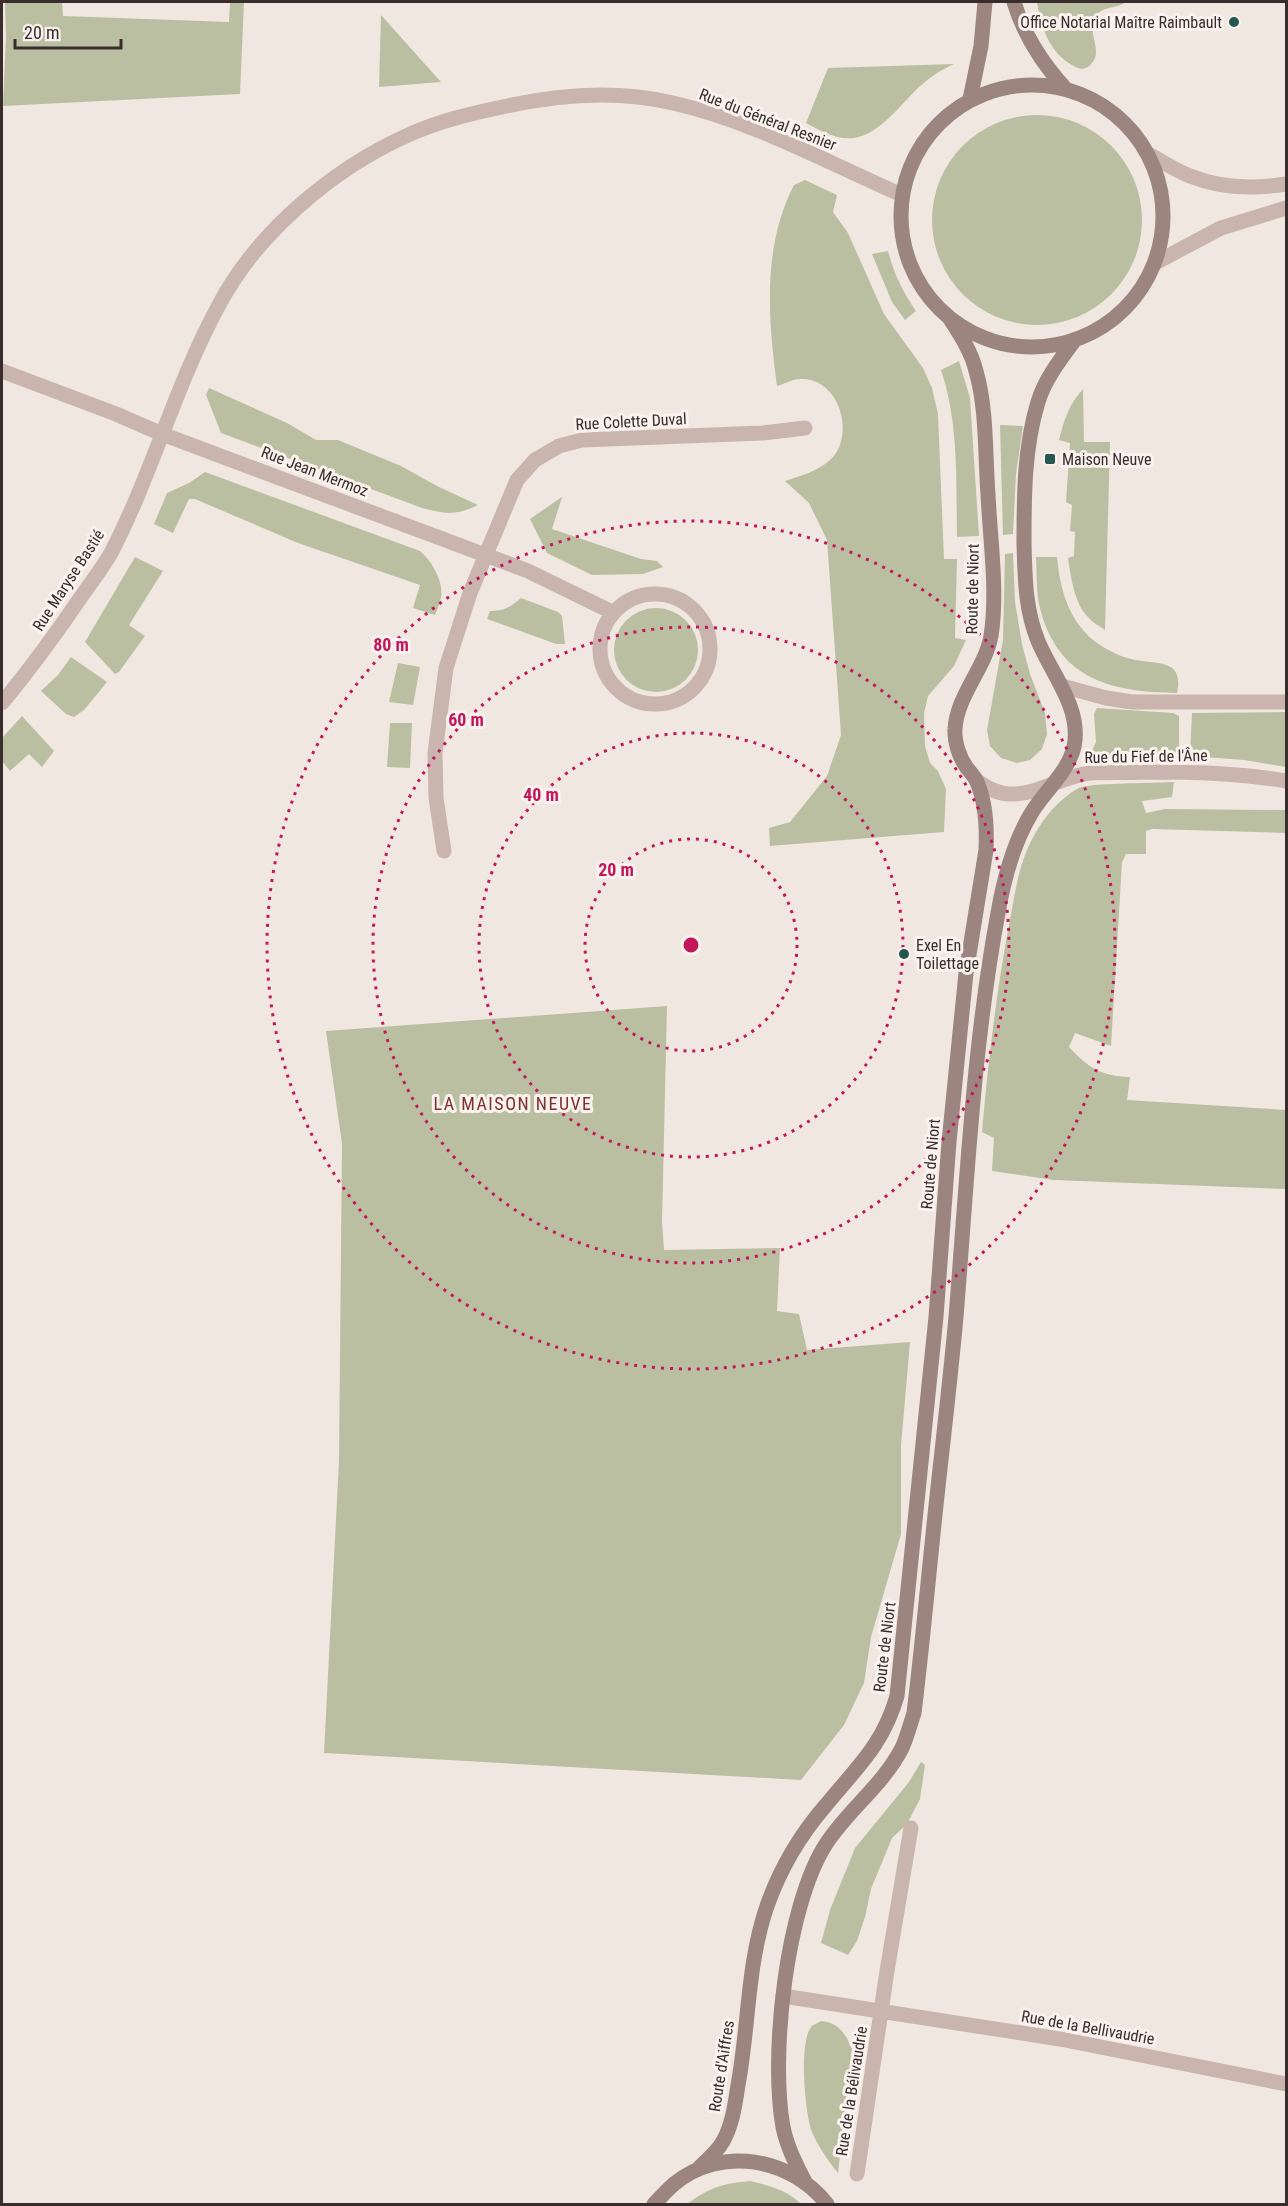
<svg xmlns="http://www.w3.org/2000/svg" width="1288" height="2206" font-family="'Roboto Condensed',sans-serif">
  <rect width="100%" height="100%" fill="#f1e7e1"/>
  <path fill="#bbbfa2" d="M5,2H62L63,16L229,22L230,2H244L240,94L3,106L6,37Z
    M1037,2H1125L1123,4C1117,7 1106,8 1101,11C1080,25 1105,49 1092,63C1085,71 1080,70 1072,65C1050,53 1040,26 1037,2Z
    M381,15L441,82L379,87Z
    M954,64C941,70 930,77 919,87C902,103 879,135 854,138C836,140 821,131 806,123L828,68Z
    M932 220a105 105 0 1 1 210 0a105 105 0 1 1-210 0Z
    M805,180L837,195L833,212L848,233L884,314L923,368L932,388L938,414L944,559H957L955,638L966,640L954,666L928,696L924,713L925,746L930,763L938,771L946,789L944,832L770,846L769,828L790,822L827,776L841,735L827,540L809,503L785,481C800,476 819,471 831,459C856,434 839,377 800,379C793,379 784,384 777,386C768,319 762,247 794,185Z
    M888,251C894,274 903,292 916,311L905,320L892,302L872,254Z
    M959,361L970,398L979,536L957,537C956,481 959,424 941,370Z
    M209,388L287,423L316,440H338L401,466L439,487L478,505C455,516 446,514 422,508L221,433L206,395Z
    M1083,389L1084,442H1110L1105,630C1100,626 1093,623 1089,618C1074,604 1071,577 1068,558L1074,556L1075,532L1070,531L1072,505L1066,502L1070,443L1059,440C1064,420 1069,404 1083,389Z
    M1000,425L1023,426L1016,474L1013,534L1003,535Z
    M205,472L420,551C431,560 444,581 441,597C440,603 437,610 435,615L413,608L420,585L298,543L195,499H189L173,533L154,524L167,493L189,483Z
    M562,497L552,529L641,559L657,561L663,567L643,574L592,575L547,553L530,519Z
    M1013,553L1015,602L1022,644L1030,674L1045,713L1047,734L1042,749L1030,760L1017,763L1001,758L990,746L987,730L1003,640L1005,554Z
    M135,557L163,571L129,625L145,636L119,672L115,674L85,642Z
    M1036,557H1057C1060,590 1069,622 1097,643C1107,650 1119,656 1131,659C1154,665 1185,657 1177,693C1108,692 1056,678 1039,604C1036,589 1037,572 1036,557Z
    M521,598L558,612L562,616L565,644H556L487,619L490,611C503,611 511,607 521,598Z
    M614 650a42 42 0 1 1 84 0a42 42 0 1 1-84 0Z
    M71,657L107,682L84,710L74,717L66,714L41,691L58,675Z
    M398,663L420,667L413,705L389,702Z
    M1097,708L1173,713L1179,716V758L1174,761L1091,762L1089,757L1096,742L1094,714Z
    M1286,712V767L1244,760L1190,756L1192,713Z
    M22,716L54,751L42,767L29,754L10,771L2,761V738Z
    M390,723H412L410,768L387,767Z
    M1174,782L1172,797L1142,801L1146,813L1165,809L1286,810V833L1152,829L1146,831V854H1126L1122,862L1111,1046L1075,1033L1069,1047C1089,1068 1100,1076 1130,1077L1127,1100L1286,1110V1189L1054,1180L992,1171L994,1138L982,1132C988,1063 996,994 1009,925C1014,900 1017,873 1027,850C1038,825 1055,801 1079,788C1088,783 1158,783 1174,782Z
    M667,1006L662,1222L664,1250L780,1248L777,1311L799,1314L807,1350L910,1342L901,1446V1534L871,1637L864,1683L844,1725L801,1780L324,1753L339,1461L342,1144L326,1031Z
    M921,1762L925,1765L920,1799L907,1824L892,1838L871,1889L865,1917L857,1941L848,1955L821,1943L830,1910L855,1848L909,1782Z
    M821,2021C838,2022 846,2034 852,2049L838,2173C828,2161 818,2146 812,2132C805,2114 798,2040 812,2026C813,2025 820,2022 821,2021Z
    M750,2181C770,2186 787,2190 801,2204H687C709,2188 723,2183 750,2181Z"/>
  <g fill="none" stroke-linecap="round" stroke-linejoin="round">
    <path stroke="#c9b5ae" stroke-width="15" d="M1148,154C1162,161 1175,170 1190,176C1220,188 1255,189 1286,184
      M1155,263L1221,228L1286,208
      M2,371L116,414L162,434L528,571L612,612
      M600 649a55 55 0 1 1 110 0a55 55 0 1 1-110 0Z
      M1062,686L1106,698L1132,702H1286
      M2,703C31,668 58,631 83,594C93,580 103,567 111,553C153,472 176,383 220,303C258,232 333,169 406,136C438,121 473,113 507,106C561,94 618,90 673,103C753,121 826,162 902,195
      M977,781C987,787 997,794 1010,794C1039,795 1062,776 1090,773C1108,772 1127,773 1145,772C1193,772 1239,773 1286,781
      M444,851L436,798L435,753L446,668L470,593L517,480L535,460L559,446L582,440L763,433L805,428
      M783,1996L1060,2039L1286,2084
      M857,2174L887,1971L911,1828"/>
    <path stroke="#9c857f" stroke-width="15" d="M1014,2C1024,35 1041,62 1065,88
      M901 216a131 131 0 1 1 262 0a131 131 0 1 1-262 0Z
      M970,99L981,46L985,2
      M698,2169C705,2162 714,2154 720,2146C732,2129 735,2105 738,2085C749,2026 747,1964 767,1906C780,1869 800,1835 826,1805C857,1767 883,1745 897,1696L936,1317L949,1142L966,973L986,850C987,828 986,803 977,782C975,777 970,772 967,768C959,757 954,741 955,729C957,695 985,669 991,636C998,592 990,539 988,494C985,455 987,409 976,371C971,351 961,336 950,319
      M805,2182C796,2164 787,2147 783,2127C770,2056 786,1906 826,1844C848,1810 883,1785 902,1748C907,1737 910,1725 914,1713C922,1648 928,1581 935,1515C942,1449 950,1383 956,1317C967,1182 973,1047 998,913C1004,878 1013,843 1032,812C1045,791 1068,772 1074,747C1082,708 1052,675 1038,641C1025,609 1025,577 1024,543C1024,496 1024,448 1038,402C1045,379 1060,360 1074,341
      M654,2204C660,2198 667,2190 674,2184C721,2145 791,2158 827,2204"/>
  </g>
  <g fill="none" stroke="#c2185b" stroke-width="3" stroke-dasharray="3 6">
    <circle cx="691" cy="945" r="106"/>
    <circle cx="691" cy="945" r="212"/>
    <circle cx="691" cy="945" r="318"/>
    <circle cx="691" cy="945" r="424"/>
  </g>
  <g fill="#255650" stroke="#f9f2ee" stroke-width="2">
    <circle cx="1234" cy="22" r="6"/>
    <rect x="1044" y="453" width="12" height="12" rx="3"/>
    <circle cx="904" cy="954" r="6"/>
  </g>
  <g text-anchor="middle" stroke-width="6" stroke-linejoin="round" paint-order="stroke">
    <g font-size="16" fill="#382d2c" stroke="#f9f2ee" text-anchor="start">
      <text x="1222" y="28" text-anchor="end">Office Notarial Maître Raimbault</text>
      <text x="1062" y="465">Maison Neuve</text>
      <text x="916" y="951">Exel En<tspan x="916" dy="18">Toilettage</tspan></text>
    </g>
    <g font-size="16" fill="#382d2c" stroke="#f9f2ee">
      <text transform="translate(768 119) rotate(21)" y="6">Rue du Général Resnier</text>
      <text transform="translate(631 421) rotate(-3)" y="6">Rue Colette Duval</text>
      <text transform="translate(315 471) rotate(21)" y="6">Rue Jean Mermoz</text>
      <text transform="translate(68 580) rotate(-57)" y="6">Rue Maryse Bastié</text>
      <text transform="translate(972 589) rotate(-89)" y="6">Route de Niort</text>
      <text transform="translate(1146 756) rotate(-1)" y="6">Rue du Fief de l'Âne</text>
      <text transform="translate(930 1164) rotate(-85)" y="6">Route de Niort</text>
      <text transform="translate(884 1647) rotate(-83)" y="6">Route de Niort</text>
      <text transform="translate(1088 2027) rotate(10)" y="6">Rue de la Bellivaudrie</text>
      <text transform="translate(721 2066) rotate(-81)" y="6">Route d'Aiffres</text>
      <text transform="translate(851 2091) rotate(-81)" y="6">Rue de la Bélivaudrie</text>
    </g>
    <g font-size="18" letter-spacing="1.5" fill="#7f312c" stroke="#f9f2ee">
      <text x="513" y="1110">LA MAISON NEUVE</text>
    </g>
  </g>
  <circle cx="691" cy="945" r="9" fill="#c2185b" stroke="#f9f2ee" stroke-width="3"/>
  <g font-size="18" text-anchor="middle" font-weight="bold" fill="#c2185b" stroke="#f9f2ee" stroke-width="6" stroke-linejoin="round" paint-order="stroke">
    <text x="391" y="651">80 m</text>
    <text x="466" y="726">60 m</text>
    <text x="541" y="801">40 m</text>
    <text x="616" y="876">20 m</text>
  </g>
  <rect width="1288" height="2206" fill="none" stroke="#382d2c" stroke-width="6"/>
  <path d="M15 39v9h106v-9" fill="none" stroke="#382d2c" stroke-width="3"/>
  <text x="24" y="39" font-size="18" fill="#382d2c" stroke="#f9f2ee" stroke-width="4.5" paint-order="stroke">20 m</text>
</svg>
